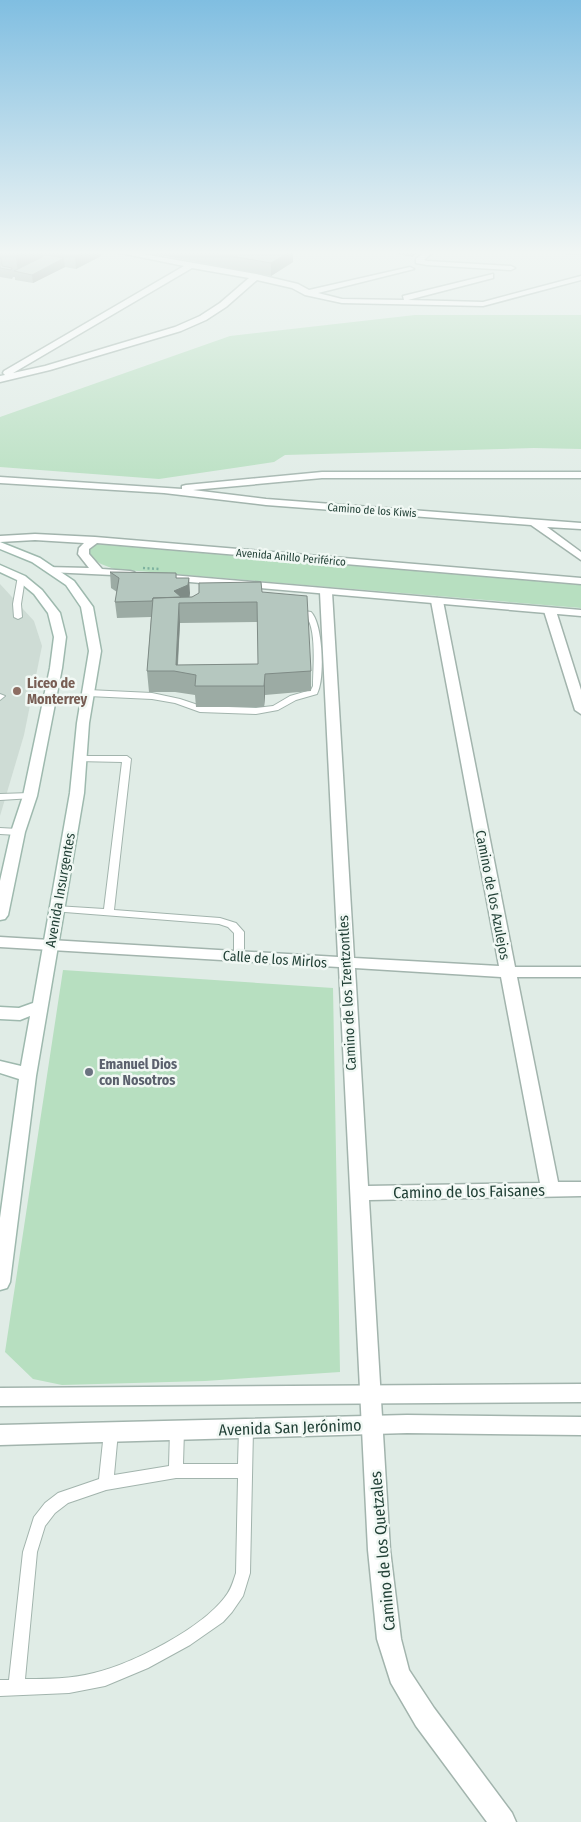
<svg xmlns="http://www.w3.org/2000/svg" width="581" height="1822" font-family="'Fira Sans Condensed',sans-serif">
  <rect width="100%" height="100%" fill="#e0ece6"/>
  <path fill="#cedcd5" d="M0,584L34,621L42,646L24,735L0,816Z"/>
  <path fill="#b7dfc0" d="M415,315H581V449L534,448L285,455L274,462L159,479L0,467V417L230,336Z
    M97,544L581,585V608L114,569L101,564L88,556V548Z
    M63,970L333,988L340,1372L205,1381L62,1385L33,1379L5,1352Z"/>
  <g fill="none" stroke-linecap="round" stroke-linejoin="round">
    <defs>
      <path id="service" d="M18,576H24L25,578L21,604L22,617L18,619L14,617L13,604Z
        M292,609L311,612C323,624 325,679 317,694L296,700L278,710L256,714L200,712L175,703L152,699L88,696L84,693L88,690L152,693L180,699L201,706L256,708L273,706L290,696L311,690L313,686C313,668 317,629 306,616L292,613Z
        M0,694L5,696L0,700Z
        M80,756H127L131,759L114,910L220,918L236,923L244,932V957L243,959L239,961L234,957V933L228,927L219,924L52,911L51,909L56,906L104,909L122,762L77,761L76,759Z
        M30,793L33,794L35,796L33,798L0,800V794Z
        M0,828L18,829L23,832L18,835L0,834Z
        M246,1423L251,1425L253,1429L250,1573L243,1596L232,1612L223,1622L190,1645L148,1668L105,1686L69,1693L0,1696V1680H9L23,1552L34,1517L45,1503L58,1493L99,1479L104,1432L106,1428L111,1426L116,1428L118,1432L114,1475L169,1466L170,1430L172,1426L177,1424L182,1426L184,1430L183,1464H238L239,1429L241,1425ZM176,1478H238L236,1573C233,1582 231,1590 225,1597C201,1629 132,1664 94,1673C71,1679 47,1679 25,1679L37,1552L45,1526L55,1513L68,1503L106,1490Z"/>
      <path id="minor" d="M106,250H120L256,274L298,284L309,290L410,267L414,269L318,293L342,299L404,300L403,296L493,274V278L408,300L483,302L581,276V280L483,306L342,303L305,295L292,288L257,280L226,307L206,320L181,331L50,370L0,382V376L5,375L3,373L4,371L184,266ZM192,268L249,278L220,303L200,316L175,327L45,366L13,373Z
        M427,250H435L424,260L427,261L511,266L515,268L511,270L427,265L416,263V259Z
        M557,250H581V254L561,252Z
        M322,472H581V478H322L193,490L266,499L581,523V529L547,527L581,552V560L531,525L266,505L164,493L0,483V477L182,489V486L186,485Z
        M326,589L332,592L354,958L499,966L431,601L437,598L443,601L515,967H581V977H517L558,1182H581V1196L369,1200L390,1550L401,1639L409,1670L434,1708L512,1813L516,1822H487L416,1726L391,1683L377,1639L368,1550L339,967L0,947V937L338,957L320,592ZM355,968L501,977L540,1183L368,1186Z
        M550,608L556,611L581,690V714L575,710L544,611Z"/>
      <path id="tertiary" d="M35,534L95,537L581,578V584L97,543L89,549V554L102,569L130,571L134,572L136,574L134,576L49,572L43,569L45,567L89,568L78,554L79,548L84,543L35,540L0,542V536Z
        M171,575L581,610V616L167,580L165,578L167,576Z
        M581,1384V1402L0,1406V1388Z
        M407,1415L581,1417V1435L407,1433L0,1445V1425Z"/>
      <path id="secondary" d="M0,542L40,558L74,581L93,607L101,651L89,723L84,793L36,1076L10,1282L7,1288L0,1290V1218L19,1079L0,1073V1061L21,1066L30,1016L20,1020L0,1019V1007L19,1008L33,1003L70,793L77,723L89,651L81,607L66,585L32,562L0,549Z
        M0,565L25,576L42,590L60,613L66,637L62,668L37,796L25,832L8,915L5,919L0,920V881L11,832L23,796L50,668L54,637L48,613L34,594L17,580L0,572Z"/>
    </defs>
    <use href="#service" stroke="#a2b4ad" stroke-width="2"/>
    <use href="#minor" stroke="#a2b4ad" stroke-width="3"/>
    <use href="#tertiary" stroke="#a2b4ad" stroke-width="3"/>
    <use href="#secondary" stroke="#9eb9ae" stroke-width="3"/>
    <path stroke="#7eb29f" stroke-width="2.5" stroke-dasharray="2 2.5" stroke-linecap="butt" d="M143,568L159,569"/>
    <use href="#service" fill="#fff" fill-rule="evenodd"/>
    <use href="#minor" fill="#fff" fill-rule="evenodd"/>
    <use href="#tertiary" fill="#fff" fill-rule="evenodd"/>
    <use href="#secondary" fill="#fff" fill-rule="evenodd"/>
  </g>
  <path fill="#9caba4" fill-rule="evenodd" d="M0,250H101V256L76,269L65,267L33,283L15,280V277H13L12,279L0,277Z
    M133,250H293V262L271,276Z
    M384,250H421L412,257L384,251Z
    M110,572L176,573V578L190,593L189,597L262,592L311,671V691L265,695L264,707H196L195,695L175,692H149L147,671L151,617L117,618L115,602L117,592L111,588ZM258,622V664L178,665L180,623Z"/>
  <path fill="#7f8b86" d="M19,250H41L43,266L18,272L15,252Z
    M89,250H101V256L76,269L75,256Z
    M293,250V262L271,276V263Z
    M413,250H421L412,257Z
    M64,258L65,267L33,283L32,275Z
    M176,573L177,590L189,578L190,593L189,601L186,602L174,591Z
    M179,603L180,623L177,672L176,665Z
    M265,674V695L264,707V686Z"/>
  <path fill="#b5c7bf" stroke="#7f8b86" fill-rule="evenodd" d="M0,250L2,266L12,268L11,270L0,268Z
    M6,250H19L15,252Z
    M41,250H89L75,256L41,251Z
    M196,250H293L271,263Z
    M42,254L64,258L32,275L14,271L42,257Z
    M110,572L176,573V578H189L188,585L174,591L181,597L153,598L152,601L115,602L119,578Z
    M261,582L262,592L307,596L311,671L265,674L264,686H195L196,675L174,671H147L153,598L192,597L199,593V583ZM257,602L258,664L176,665L179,603Z"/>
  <linearGradient id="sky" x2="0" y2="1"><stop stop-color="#80bee1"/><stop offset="0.5" stop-color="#f1f6f4"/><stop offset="1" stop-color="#f1f6f4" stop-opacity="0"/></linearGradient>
  <rect width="581" height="505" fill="url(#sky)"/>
  <circle fill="#8d6e63" stroke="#f1f8f4" stroke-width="2" cx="17" cy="691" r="5"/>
  <circle fill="#6b7280" stroke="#f1f8f4" stroke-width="2" cx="89" cy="1072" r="5"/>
  <g text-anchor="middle" stroke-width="5" stroke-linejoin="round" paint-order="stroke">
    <g font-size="11" fill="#1f3e34" stroke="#f1f8f4">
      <text transform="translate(372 510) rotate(4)" y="4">Camino de los Kiwis</text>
      <text transform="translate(291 557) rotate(5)" y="4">Avenida Anillo Periférico</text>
    </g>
    <g font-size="14" font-weight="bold" fill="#785e54" stroke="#f1f8f4" text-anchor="start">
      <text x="27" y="688">Liceo de<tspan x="27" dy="16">Monterrey</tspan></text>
    </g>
    <g font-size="14" fill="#1f3e34" stroke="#f1f8f4">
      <text transform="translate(60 890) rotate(-80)" y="5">Avenida Insurgentes</text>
      <text transform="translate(493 895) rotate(79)" y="5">Camino de los Azulejos</text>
      <text transform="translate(275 959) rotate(4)" y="5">Calle de los Mirlos</text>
      <text transform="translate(347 993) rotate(-93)" y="5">Camino de los Tzentzontles</text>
    </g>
    <g font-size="14" font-weight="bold" fill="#5b616d" stroke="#f1f8f4" text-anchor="start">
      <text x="99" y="1069">Emanuel Dios<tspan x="99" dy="16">con Nosotros</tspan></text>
    </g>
    <g font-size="16" fill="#1f3e34" stroke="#f1f8f4">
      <text transform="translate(469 1191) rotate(-1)" y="6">Camino de los Faisanes</text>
      <text transform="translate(290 1427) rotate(-2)" y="6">Avenida San Jerónimo</text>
      <text transform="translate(382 1551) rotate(-95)" y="6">Camino de los Quetzales</text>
    </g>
  </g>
</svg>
